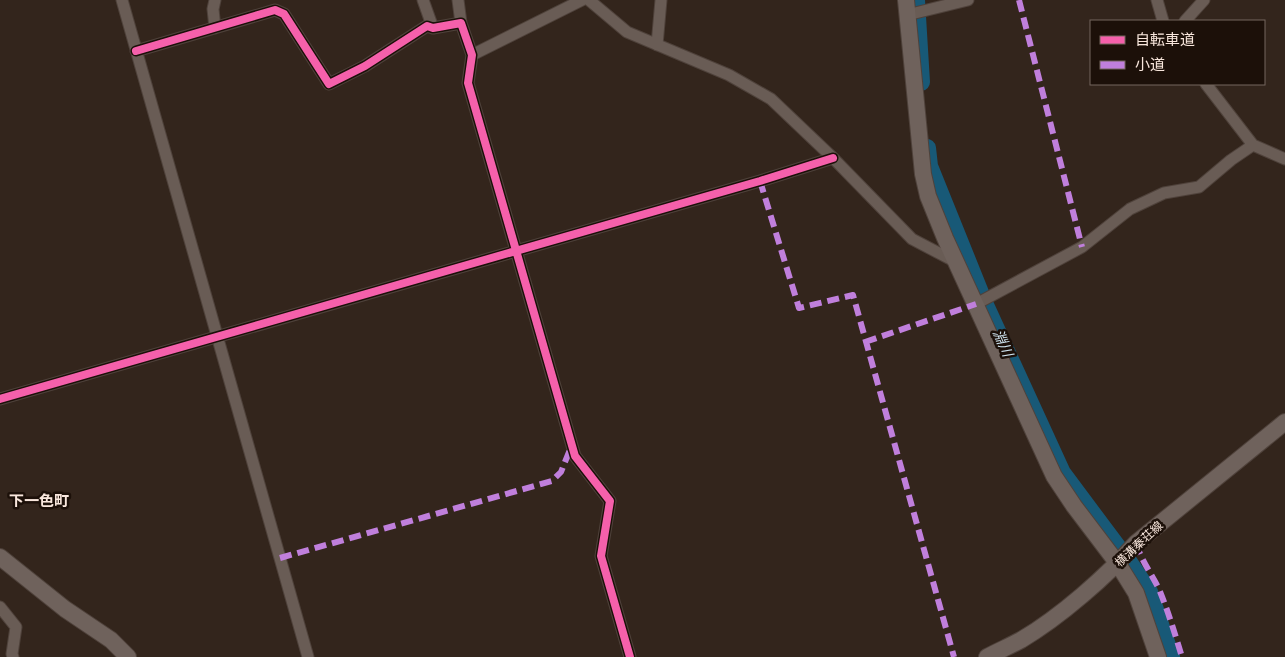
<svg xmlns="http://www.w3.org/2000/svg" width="1285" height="657" font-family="'PT Serif','Noto Sans JP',serif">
  <rect width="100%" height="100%" fill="#33251c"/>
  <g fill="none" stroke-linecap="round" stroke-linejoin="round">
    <path stroke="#185977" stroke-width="18" d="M916,0L921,82
      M927,148L929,166L985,305L1062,473L1130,564L1149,592L1171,657"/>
    <defs>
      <path id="street" d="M122,0L308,657
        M215,0L213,9L215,28
        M423,0L433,28
        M458,0L461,23
        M589,0L627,32L729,75L771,99L833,158L912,239L956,262
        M1157,0L1163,21
        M907,15L968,0
        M1185,21L1204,0
        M657,45L661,0
        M136,51L275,10L284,14L329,84L365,66L427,26L433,28L461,23L472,55L468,83L575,456L610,501L601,556L630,657
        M472,55L582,0
        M1206,84L1253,145
        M976,304L1082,247L1130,209L1164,193L1199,187L1231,160L1253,145L1285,159
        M0,399L760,181L833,158
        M0,607L16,627L12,654L13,657"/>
      <path id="secondary" d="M906,0L923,174L928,196L945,238L1054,476L1074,506L1118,564L1136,593L1158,657
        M0,557L65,609L111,640L128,657
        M987,657C998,651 1010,646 1021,640C1060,617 1107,576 1136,543L1285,422"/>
    </defs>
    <use href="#street" stroke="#4f423b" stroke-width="13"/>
    <use href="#secondary" stroke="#4f423b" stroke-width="18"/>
    <use href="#street" stroke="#695c55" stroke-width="11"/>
    <use href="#secondary" stroke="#6f625c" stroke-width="16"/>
    <path stroke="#c07fdc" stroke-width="6" stroke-dasharray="12 6" stroke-linecap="butt" d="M1019,0L1082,247
      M760,181L799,308L853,295L954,657
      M865,342L976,304
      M1136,543C1141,560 1151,573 1159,589C1168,611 1175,634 1182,657
      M280,558L552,481L561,472L571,447"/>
    <defs>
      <path id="cycleway" d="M136,51L275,10L284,14L329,84L365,66L427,26L433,28L461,23L472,55L468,83L575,456L610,501L601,556L630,657
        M0,399L760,181L833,158"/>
    </defs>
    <use href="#cycleway" stroke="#1c1009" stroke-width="11"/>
    <use href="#cycleway" stroke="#f560ab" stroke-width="8"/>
  </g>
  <g text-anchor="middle" stroke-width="5" stroke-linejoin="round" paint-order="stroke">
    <g font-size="12" fill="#f9e7dd" stroke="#1c1009">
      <text transform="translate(1139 544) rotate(-43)" y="4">横溝秦荘線</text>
    </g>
    <g font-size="14" font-style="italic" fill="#cfe4f0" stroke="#1c1009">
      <text transform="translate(1003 343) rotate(66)" y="5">淵川</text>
    </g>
    <g font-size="15" font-weight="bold" fill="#f9e7dd" stroke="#1c1009">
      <text x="39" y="506">下一色町</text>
    </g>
  </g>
  <rect x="1090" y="20" width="175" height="65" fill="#1c1009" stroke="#74665e"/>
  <rect x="1100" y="36" width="25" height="8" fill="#f560ab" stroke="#74665e"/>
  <text x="1135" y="45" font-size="15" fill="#f9e7dd">自転車道</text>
  <rect x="1100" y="61" width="25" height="8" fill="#c07fdc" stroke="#74665e"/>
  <text x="1135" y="70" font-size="15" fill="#f9e7dd">小道</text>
</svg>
